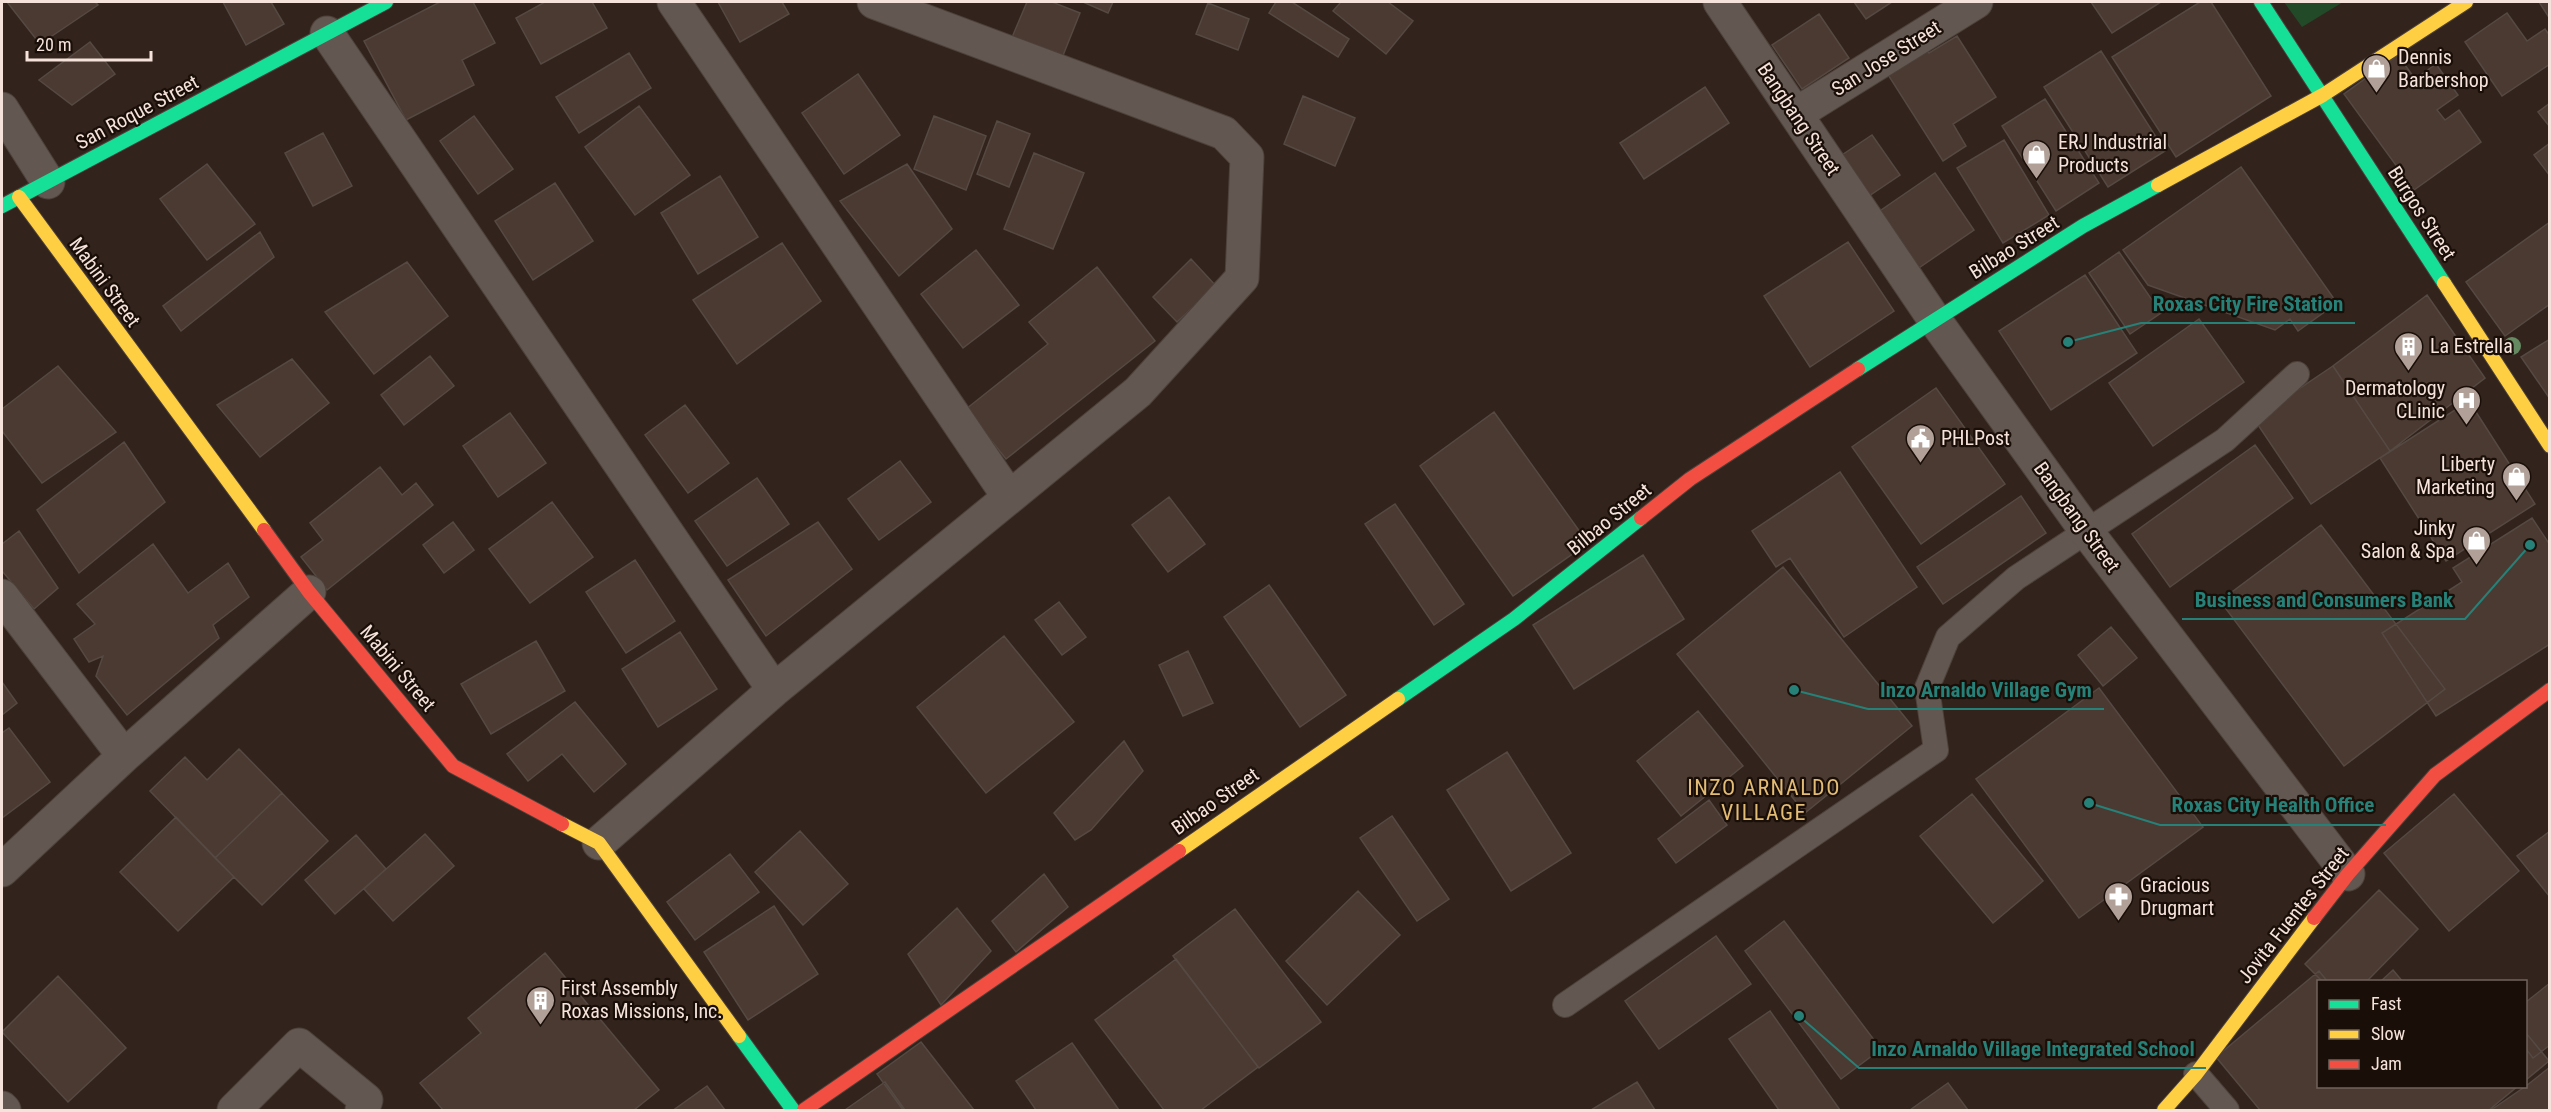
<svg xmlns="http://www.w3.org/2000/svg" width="2551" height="1112" font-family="'Roboto Condensed',sans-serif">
  <rect width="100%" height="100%" fill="#32241c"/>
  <path fill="#234a28" d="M2284,2H2343L2302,27Z"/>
  <path fill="#4b3a31" stroke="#554943" stroke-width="1.5" d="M7,2H95L98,5L40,44Z
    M223,2H271L284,24L246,45Z
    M440,2H473L495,43L462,60L474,85L406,120L364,41Z
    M545,2H592L607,28L541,64L516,18Z
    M718,2H782L789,14L740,42Z
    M1027,2H1052L1080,13L1060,63L1010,42Z
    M1083,2H1113L1108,13Z
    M1276,2H1292L1349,39L1338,57L1269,13Z
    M1341,2H1388L1413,21L1386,54L1333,11Z
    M1854,2H1892L1866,19Z
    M2091,2H2161L2112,33Z
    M2200,2H2211L2271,96L2176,157L2112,57Z
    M2539,2H2550V19Z
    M1208,3L1249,19L1238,50L1196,34Z
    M2507,13L2527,41L2545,29L2550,36V64L2502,96L2465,42Z
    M1819,14L1849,58L1802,89L1772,45Z
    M1957,36L1996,97L1953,124L1966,146L1943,161L1885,70L1924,45L1929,53Z
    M90,42L115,74L72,105L39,80Z
    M2101,51L2165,151L2108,187L2044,87Z
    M629,53L651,88L579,133L556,97Z
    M2398,55L2415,79L2436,64L2458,95L2437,110L2445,120L2459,110L2481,142L2414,190L2344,94Z
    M858,74L900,135L844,174L802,113Z
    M1705,87L1729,123L1644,179L1620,143Z
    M1303,96L1355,118L1335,166L1284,144Z
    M2045,99L2099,183L2056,211L2002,126Z
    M2550,103V127L2538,112Z
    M639,106L690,175L635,215L585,147Z
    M474,116L513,169L478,194L440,141Z
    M934,116L986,136L966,190L914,169Z
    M997,121L1030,134L1009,187L977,174Z
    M323,133L352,186L313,206L285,153Z
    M1872,135L1900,175L1869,196L1842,155Z
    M2004,140L2049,215L2003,243L1957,168Z
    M2550,143V176L2534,155Z
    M1034,153L1084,173L1053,249L1004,229Z
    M207,164L255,224L207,260L160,199Z
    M907,164L952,229L899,276L840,201Z
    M2241,167L2337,303L2298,331L2290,319L2275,330L2148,285L2123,250Z
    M1935,173L1974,230L1913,272L1874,215Z
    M720,176L758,237L698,274L661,213Z
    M555,183L593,241L533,280L495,221Z
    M2550,222V304L2505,336L2466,282Z
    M260,232L274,257L181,331L163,306Z
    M1848,242L1894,311L1810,367L1764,296Z
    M782,243L821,301L737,364L693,300Z
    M976,250L1019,305L963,348L921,294Z
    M2119,252L2161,313L2130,334L2089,273Z
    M1191,259L1216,286L1177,322L1153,297Z
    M407,262L448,316L374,374L325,312Z
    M1097,267L1155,341L1006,459L966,409L1048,344L1029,322Z
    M2085,275L2137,353L2051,410L1999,331Z
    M2427,295L2485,378L2390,451L2333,366Z
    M2199,319L2244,382L2153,446L2109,383Z
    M2550,339V399L2521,357Z
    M430,356L454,386L404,425L381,395Z
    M292,359L329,403L260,457L217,405Z
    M58,366L116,432L42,483L2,431V409Z
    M2333,366L2390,451L2311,504L2254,419Z
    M1936,388L2005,484L1921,544L1852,447Z
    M2469,401L2535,504L2446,561L2380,458Z
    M685,405L729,463L688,493L645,435Z
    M1494,412L1588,543L1513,596L1420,466Z
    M510,413L546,463L498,497L463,446Z
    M124,442L165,502L79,573L37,510Z
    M2255,445L2293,498L2170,587L2132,534Z
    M900,461L931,502L879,540L848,499Z
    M380,467L402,495L416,483L433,505L327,590L301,557L323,540L310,523Z
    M1840,472L1917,587L1844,637L1790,558L1776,567L1752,531Z
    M757,478L789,524L727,566L695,521Z
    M2021,496L2046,533L1943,604L1917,567Z
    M1169,497L1205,544L1168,572L1132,525Z
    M552,502L593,557L530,603L489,549Z
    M1395,504L1464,604L1434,625L1365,524Z
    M2532,518L2550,545V644L2436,716L2382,633L2462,582L2453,568Z
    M453,522L474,550L444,573L423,545Z
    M818,522L852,569L766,636L728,580Z
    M2321,525L2445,689L2344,766L2220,601Z
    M19,531L58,588L34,609L2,571V544Z
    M153,544L188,593L228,563L249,597L213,625L219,638L127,715L96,676L103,656L89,662L74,639L95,624L77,604Z
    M1643,555L1684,619L1574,689L1533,625Z
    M635,560L675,621L626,653L586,592Z
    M1783,567L1912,726L1805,813L1677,654Z
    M1269,585L1346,695L1300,727L1224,617Z
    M1059,602L1086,637L1062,655L1035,620Z
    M2111,627L2137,658L2103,686L2078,655Z
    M680,632L717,689L658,727L622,669Z
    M1004,636L1074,722L986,793L917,707Z
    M536,641L565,691L491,734L461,684Z
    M1188,651L1213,703L1183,716L1159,665Z
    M2,682L17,703L2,715Z
    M2099,688L2203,827L2079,918L1976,779Z
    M575,702L626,764L594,792L562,754L528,781L507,754Z
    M1698,711L1743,766L1681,816L1637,761Z
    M9,728L50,782L2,818V733Z
    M1124,741L1143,771L1091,830L1075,840L1054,813Z
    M239,749L282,793L215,858L150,791L185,757L207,780Z
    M1507,752L1571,853L1511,891L1447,790Z
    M282,793L328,841L262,905L215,858Z
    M1972,794L2043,881L1993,923L1920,836Z
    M2454,794L2519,871L2449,931L2384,853Z
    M1709,800L1727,825L1676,863L1658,839Z
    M1392,816L1449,899L1417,921L1360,838Z
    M176,817L234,877L178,931L120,872Z
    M800,831L848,884L803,925L755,872Z
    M2550,831V897L2517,856Z
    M425,834L454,866L393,921L364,889Z
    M356,835L386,869L335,914L305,880Z
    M730,854L759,892L695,940L667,902Z
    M1044,874L1068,907L1016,952L992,921Z
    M2379,890L2418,929L2366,982H2323L2305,964Z
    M1358,891L1400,935L1327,1005L1286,961Z
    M774,906L818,974L748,1020L704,952Z
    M957,908L991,951L941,1005L908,954Z
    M1235,909L1321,1022L1259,1068L1173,956Z
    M1784,921L1881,1049L1841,1079L1745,951Z
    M1716,936L1751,984L1659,1049L1625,1001Z
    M545,953L659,1090L634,1110H443L420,1083L481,1033L468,1018Z
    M1176,959L1258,1067L1201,1110H1164L1095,1020Z
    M2393,970L2403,982H2380Z
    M2319,971L2328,982H2318V1086H2518L2489,1110H2260L2216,1057Z
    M58,976L126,1048L68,1102L2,1032Z
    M2550,983V1045L2533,1058L2526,1049V1002Z
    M1770,1011L1840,1110H1779L1729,1039Z
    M2526,1033L2549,1061L2526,1080Z
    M921,1042L974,1110H903L877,1074Z
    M1072,1043L1119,1110H1036L1016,1081Z
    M2550,1067V1110H2491L2526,1086Z
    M885,1082L905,1110H845Z
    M1637,1082L1655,1110H1591Z
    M1948,1083L1968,1110H1910Z
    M707,1086L725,1110H677L675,1109Z"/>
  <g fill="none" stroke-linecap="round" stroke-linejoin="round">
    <defs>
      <path id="lane" d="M1565,1005L1936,750L1927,688L1948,637L2016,578L2225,440L2297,374
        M2196,1074L2227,1110"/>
      <path id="street" d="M674,2L1009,497
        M1720,2L1934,319L2087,532L2348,874
        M327,33L774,690
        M2,109L48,182
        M1796,114L1976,2
        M2,596L124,756
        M599,843L774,690L1138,392L1242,278L1247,157L1224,133L874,2
        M2,870L124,756L309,592
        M2,1108L4,1110
        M234,1110L299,1045L366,1100L362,1110"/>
      <path id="fast" d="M2261,2L2444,283
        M2,206L386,2
        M1858,369L2083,226L2158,185
        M1398,699L1514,619L1641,518
        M739,1036L793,1110"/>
      <path id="slow" d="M2158,185L2323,95L2466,2
        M19,197L264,530
        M2444,283L2550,446
        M562,824L599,843L739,1036
        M1179,851L1398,699
        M2164,1110L2196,1074L2314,918"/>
      <path id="jam" d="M1641,518L1690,479L1858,369
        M264,530L309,592L453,766L562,824
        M2314,918L2348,874L2435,775L2550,690
        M804,1110L1179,851"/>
    </defs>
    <use href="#lane" stroke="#4d413b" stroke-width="26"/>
    <use href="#street" stroke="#4d413b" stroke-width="35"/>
    <use href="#fast" stroke="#4d413b" stroke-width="16"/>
    <use href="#slow" stroke="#4d413b" stroke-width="16"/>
    <use href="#jam" stroke="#4d413b" stroke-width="16"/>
    <use href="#lane" stroke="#635752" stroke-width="24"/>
    <use href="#street" stroke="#635752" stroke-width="33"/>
    <use href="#fast" stroke="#16e098" stroke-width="14"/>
    <use href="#slow" stroke="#ffcf43" stroke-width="14"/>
    <use href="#jam" stroke="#f24e42" stroke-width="14"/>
  </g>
  <circle fill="#658961" cx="2512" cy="346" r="9"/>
  <defs>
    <symbol id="shop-pin" viewBox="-11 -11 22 30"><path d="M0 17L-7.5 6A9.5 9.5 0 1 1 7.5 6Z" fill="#b1a098" stroke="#190e08"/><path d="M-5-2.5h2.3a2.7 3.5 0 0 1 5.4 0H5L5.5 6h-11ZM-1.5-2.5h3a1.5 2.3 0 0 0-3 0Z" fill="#fff"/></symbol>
    <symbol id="building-pin" viewBox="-11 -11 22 30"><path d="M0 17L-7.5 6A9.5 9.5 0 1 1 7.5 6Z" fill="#b1a098" stroke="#190e08"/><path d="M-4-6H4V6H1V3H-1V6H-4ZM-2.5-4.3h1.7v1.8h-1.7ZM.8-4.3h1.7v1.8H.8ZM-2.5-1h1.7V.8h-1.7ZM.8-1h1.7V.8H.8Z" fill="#fff"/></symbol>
    <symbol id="hospital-pin" viewBox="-11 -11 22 30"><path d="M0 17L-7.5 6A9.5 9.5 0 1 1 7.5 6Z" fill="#b1a098" stroke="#190e08"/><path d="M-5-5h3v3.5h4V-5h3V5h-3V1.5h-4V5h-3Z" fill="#fff"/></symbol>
    <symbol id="civic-pin" viewBox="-11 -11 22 30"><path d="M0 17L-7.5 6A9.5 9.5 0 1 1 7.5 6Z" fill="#b1a098" stroke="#190e08"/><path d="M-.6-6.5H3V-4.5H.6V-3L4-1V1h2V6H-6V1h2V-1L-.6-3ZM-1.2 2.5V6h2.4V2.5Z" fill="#fff"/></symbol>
    <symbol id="pharmacy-pin" viewBox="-11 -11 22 30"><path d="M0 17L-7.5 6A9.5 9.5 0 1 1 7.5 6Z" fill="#b1a098" stroke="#190e08"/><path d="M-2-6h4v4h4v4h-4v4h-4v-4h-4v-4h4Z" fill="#fff"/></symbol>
  </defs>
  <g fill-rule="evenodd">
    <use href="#shop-pin" x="2360" y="52" width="33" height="45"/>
    <use href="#shop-pin" x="2020" y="138" width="33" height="45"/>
    <use href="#building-pin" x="2392" y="330" width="33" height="45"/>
    <use href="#hospital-pin" x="2450" y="384" width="33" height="45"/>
    <use href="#civic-pin" x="1904" y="422" width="33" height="45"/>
    <use href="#shop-pin" x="2500" y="460" width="33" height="45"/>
    <use href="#shop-pin" x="2460" y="524" width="33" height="45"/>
    <use href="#pharmacy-pin" x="2102" y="880" width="33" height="45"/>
    <use href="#building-pin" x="524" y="984" width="33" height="45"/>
  </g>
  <g text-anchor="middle" stroke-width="4.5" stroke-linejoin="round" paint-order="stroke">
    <g font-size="20" fill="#f5e3db" stroke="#190e08" text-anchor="start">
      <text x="2398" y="64">Dennis<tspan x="2398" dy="23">Barbershop</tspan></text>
      <text x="2058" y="149">ERJ Industrial<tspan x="2058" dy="23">Products</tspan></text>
      <text x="2430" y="353">La Estrella</text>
      <text x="2445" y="395" text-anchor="end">Dermatology<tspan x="2445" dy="23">CLinic</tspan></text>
      <text x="1941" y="445">PHLPost</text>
      <text x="2495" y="471" text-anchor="end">Liberty<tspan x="2495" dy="23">Marketing</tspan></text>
      <text x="2455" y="535" text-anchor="end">Jinky<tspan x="2455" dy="23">Salon &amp; Spa</tspan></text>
      <text x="2140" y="892">Gracious<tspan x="2140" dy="23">Drugmart</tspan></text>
      <text x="561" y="995">First Assembly<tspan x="561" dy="23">Roxas Missions, Inc.</tspan></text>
    </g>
    <g font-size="20" fill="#f5e3db" stroke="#190e08">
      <text transform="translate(1886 58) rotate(-32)" y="7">San Jose Street</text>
      <text transform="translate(137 112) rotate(-28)" y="7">San Roque Street</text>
      <text transform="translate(1799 119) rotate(56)" y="7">Bangbang Street</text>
      <text transform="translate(2422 213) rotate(57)" y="7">Burgos Street</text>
      <text transform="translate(2014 247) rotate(-32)" y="7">Bilbao Street</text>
      <text transform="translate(105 282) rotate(54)" y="7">Mabini Street</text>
      <text transform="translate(2077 517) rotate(54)" y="7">Bangbang Street</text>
      <text transform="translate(1609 519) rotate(-39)" y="7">Bilbao Street</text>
      <text transform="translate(398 668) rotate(50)" y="7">Mabini Street</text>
      <text transform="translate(1215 801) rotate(-35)" y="7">Bilbao Street</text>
      <text transform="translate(2293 915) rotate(-52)" y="7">Jovita Fuentes Street</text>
    </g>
    <g font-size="22" letter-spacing="1.5" fill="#e3bc75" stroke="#190e08">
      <text x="1764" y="795">INZO ARNALDO<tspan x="1764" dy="25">VILLAGE</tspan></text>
    </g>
  </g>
  <path fill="none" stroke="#268179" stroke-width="2" d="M2068 342L2141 323H2355M2530 545L2465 619H2182M1794 690L1868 709H2104M2089 803L2160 825H2386M1799 1016L1859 1068H2206"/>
  <g fill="#268179" stroke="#190e08" stroke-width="2">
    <circle cx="2068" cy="342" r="6"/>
    <circle cx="2530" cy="545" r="6"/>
    <circle cx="1794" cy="690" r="6"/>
    <circle cx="2089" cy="803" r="6"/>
    <circle cx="1799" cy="1016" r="6"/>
  </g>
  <g font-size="21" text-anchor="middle" font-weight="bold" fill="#268179" stroke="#190e08" stroke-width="4.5" stroke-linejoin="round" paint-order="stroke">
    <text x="2248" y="311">Roxas City Fire Station</text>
    <text x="2324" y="607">Business and Consumers Bank</text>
    <text x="1986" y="697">Inzo Arnaldo Village Gym</text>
    <text x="2273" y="812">Roxas City Health Office</text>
    <text x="2033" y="1056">Inzo Arnaldo Village Integrated School</text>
  </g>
  <rect width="2551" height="1112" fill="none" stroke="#f5e3db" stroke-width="6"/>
  <rect x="2317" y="980" width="210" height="108" fill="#190e08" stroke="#71635c" stroke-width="1.5"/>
  <rect x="2329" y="1000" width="30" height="9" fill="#16e098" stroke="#71635c" stroke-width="1.5"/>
  <text x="2371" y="1010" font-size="18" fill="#f5e3db">Fast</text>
  <rect x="2329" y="1030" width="30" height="9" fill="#ffcf43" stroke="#71635c" stroke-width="1.5"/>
  <text x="2371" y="1040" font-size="18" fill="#f5e3db">Slow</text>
  <rect x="2329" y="1060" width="30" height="9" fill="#f24e42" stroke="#71635c" stroke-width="1.5"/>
  <text x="2371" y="1070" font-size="18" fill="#f5e3db">Jam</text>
  <path d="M27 51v9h124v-9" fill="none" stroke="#f5e3db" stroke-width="3"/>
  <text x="36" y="51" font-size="18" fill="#f5e3db" stroke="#190e08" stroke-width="4.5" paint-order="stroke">20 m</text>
</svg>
